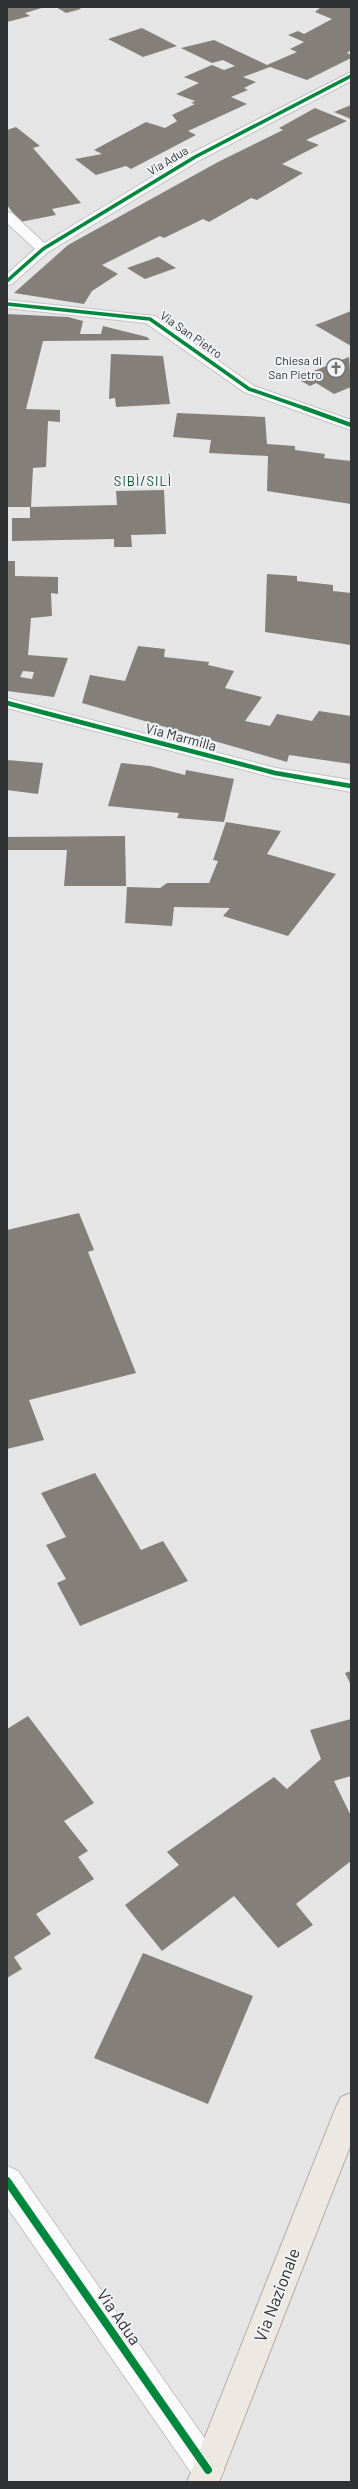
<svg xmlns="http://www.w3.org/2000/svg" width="358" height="2489" font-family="Barlow,sans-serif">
  <rect width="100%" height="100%" fill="#e5e5e6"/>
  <path fill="#847f79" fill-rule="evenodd" d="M7,7H45L25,13L30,16L7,22Z
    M56,7H78L81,9L66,13Z
    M321,7H351V50L347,53L351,55V58L307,80L270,67L243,77L256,82L244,88L248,90L231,97L247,104L188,131L196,135L131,169L126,166L96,175L75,159L102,154L94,150L146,122L165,128L177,121L172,115L195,104L191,103L195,101L176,94L199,83L184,77L212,65L224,70L235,66L223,60L212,63L181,48L214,40L267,65L297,52L290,49L304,42L288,35L298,31L304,34L332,19L315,12Z
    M142,28L177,46L143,57L108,39Z
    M351,105V119L334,112Z
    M315,108L347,121L306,140L319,145L282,164L303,173L257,200L251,198L209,222L203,219L164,238L160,236L102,265L118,274L92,291L84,304L14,293L68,245L218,162L283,130L279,128Z
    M16,127L40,146L33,148L81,203L52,209L56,215L20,222L7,205V130Z
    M158,257L176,268L145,279L127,268Z
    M351,311V346L315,325L326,321Z
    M7,314L68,317L83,321L80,334H101L103,326L147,337L150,340L43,341L26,409L60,410V422L48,421L46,467L33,468L31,507L117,505L116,491L164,490L166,534L131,535L132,547H114V539L12,541V518H30V507H7Z
    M111,354L163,356L170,404L116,407L115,398L109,399Z
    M349,357L351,387L334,394L316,383L310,386L296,378Z
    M177,413L265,417L267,444L295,446V450L325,454L324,458L351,461V504L267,491L268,456L209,453L211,440L173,437Z
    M7,561H15V576L58,577V594L51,593L52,616L31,618L28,655L68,658L54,697L7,691ZM23,671L34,672L32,679L20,677Z
    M267,574L297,576V581L333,585V591L351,593V645L265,632Z
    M138,646L165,649L164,657L209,662L208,665L234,671L225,688L262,697L245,721L270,726L277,714L312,721L319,711L351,716V764L289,755L287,762L82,703L90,675L125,681Z
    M7,760L43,763L38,794L7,790Z
    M121,763L150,766L185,775L186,770L234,779L224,822L177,818L179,813L108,806Z
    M226,822L281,831L267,854L336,874L288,936L223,916L230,908L174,907L172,926L125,923L127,887L160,888L167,883H209L218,861L213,860Z
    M125,836L126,886H64L67,850H7V837Z
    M79,1213L94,1250L88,1252L136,1373L29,1400L44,1440L7,1449V1230Z
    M95,1473L141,1550L163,1541L188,1581L80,1626L57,1583L66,1579L46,1545L66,1537L41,1493Z
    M351,1671V1685L345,1673Z
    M28,1716L94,1803L64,1821L88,1851L78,1857L94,1879L36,1914L51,1934L14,1957L22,1969L7,1978V1729Z
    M351,1719V1776L334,1781L351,1816V1861L296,1904L313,1925L278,1948L234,1896L162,1951L125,1905L179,1865L167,1852L274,1777L287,1789L321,1759L310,1730Z
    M143,1953L253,1996L208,2104L94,2058Z"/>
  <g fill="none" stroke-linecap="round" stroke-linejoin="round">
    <defs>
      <path id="minor" d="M351,72V81L200,160L48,252L12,284L7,285V274L35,249L7,223V212L12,213L44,243L190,154Z
        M7,300L155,316L254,386L351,420V430L244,392L146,323L7,308Z
        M7,698L276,768L351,780V792L275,778L7,708Z
        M7,2166L18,2171L219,2459L224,2470L219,2481H197L7,2207Z"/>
      <path id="major" d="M351,2093V2144L219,2482H187L336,2107L341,2097Z"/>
    </defs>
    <use href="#minor" stroke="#c3c3c4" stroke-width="2"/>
    <use href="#major" stroke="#b4aaa0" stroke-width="2"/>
    <use href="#minor" fill="#fbfbfb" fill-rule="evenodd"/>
    <use href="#major" fill="#eee8e2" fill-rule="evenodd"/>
    <defs>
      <path id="cycleway-far2" d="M7,281L43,249L195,157L351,76
        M7,304L150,319L249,389L307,409"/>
      <path id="cycleway-far1" d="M304,408L351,425
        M7,703L275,773L351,786"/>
      <path id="cycleway" d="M7,2181L208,2470"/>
    </defs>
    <use href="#cycleway-far2" stroke="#f1f2f4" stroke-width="5"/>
    <use href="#cycleway-far1" stroke="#f1f2f4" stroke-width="6"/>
    <use href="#cycleway" stroke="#f1f2f4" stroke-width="10"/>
    <use href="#cycleway-far2" stroke="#00873e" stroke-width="3.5"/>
    <use href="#cycleway-far1" stroke="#00873e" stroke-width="4.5"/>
    <use href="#cycleway" stroke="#00873e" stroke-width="8"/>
  </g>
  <defs>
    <symbol id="church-ring" viewBox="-11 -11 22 22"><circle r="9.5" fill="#f1f2f4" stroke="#707172" stroke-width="1.5"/><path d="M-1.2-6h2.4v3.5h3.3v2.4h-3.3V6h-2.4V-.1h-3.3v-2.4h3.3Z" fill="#707172"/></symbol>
  </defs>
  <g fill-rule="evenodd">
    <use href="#church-ring" x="325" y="357" width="22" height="22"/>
  </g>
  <g text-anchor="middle" stroke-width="4" stroke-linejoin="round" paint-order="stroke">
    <g font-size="12" fill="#313233" stroke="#f1f2f4">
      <text transform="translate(168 161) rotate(-31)" y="4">Via Adua</text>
      <text transform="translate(191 335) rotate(35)" y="4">Via San Pietro</text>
    </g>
    <g font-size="12" fill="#313233" stroke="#f1f2f4" text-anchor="end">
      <text x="322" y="365">Chiesa di<tspan x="322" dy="14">San Pietro</tspan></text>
    </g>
    <g font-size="13" letter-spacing="1" fill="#104e31" stroke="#f1f2f4">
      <text x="143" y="486">SIBÌ/SILÌ</text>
    </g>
    <g font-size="14" fill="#313233" stroke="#f1f2f4">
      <text transform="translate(181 737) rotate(15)" y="5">Via Marmilla</text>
    </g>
    <g font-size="17" fill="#313233" stroke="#f1f2f4">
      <text transform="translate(277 2295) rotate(-69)" y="6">Via Nazionale</text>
      <text transform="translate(119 2317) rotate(55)" y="6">Via Adua</text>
    </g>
  </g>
  <rect width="358" height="2489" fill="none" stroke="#313233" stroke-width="16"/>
</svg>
